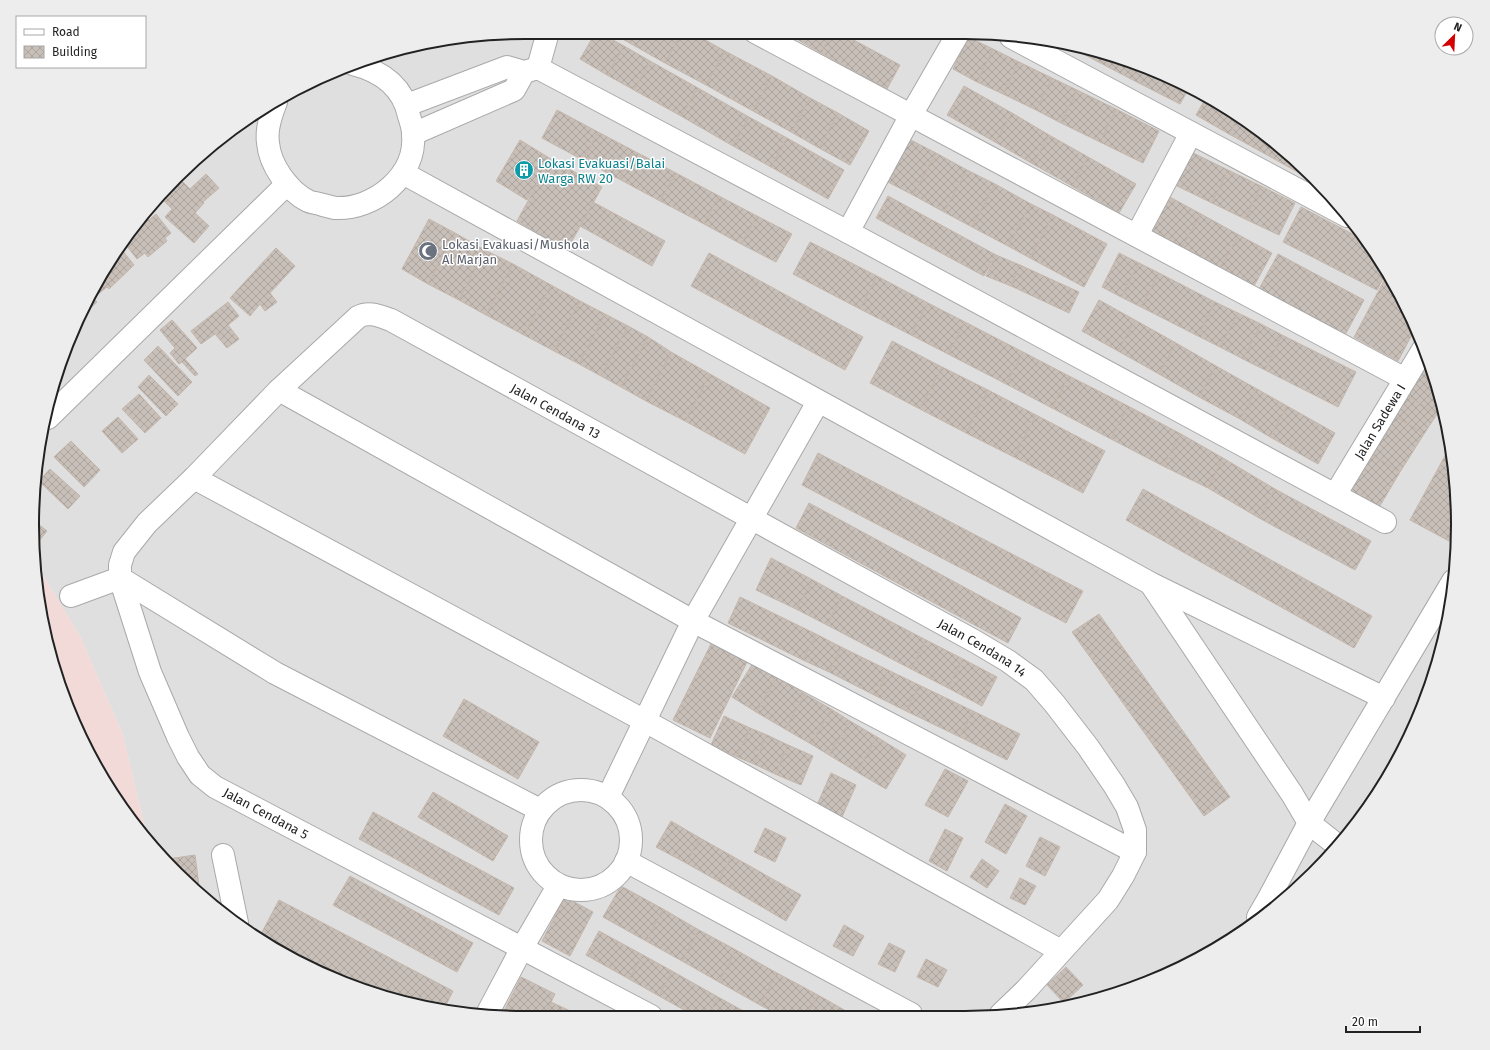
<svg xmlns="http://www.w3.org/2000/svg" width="1490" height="1050" font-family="'Fira Sans',sans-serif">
  <defs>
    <pattern id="building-cross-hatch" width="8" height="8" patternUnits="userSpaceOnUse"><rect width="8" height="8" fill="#c7bfb8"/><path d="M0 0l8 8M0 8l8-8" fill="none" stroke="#aba49e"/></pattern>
  </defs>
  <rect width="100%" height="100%" fill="#f2efe9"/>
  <path fill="#e0dfdf" d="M525,32H965L1061,42L1124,58L1211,98L1265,134L1335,200L1392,278L1432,366L1454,460L1457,557L1441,652L1407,743L1356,825L1290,896L1183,967L1123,992L1030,1014L493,1017L398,1001L307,967L225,916L154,850L148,840L123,735L80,636L36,564V460L70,336L115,251L154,200L251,115L336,70L397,49Z"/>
  <path fill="#f2dad9" d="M36,564L80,636L123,735L148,840L83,743L49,653L36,590Z"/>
  <path fill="url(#building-cross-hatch)" stroke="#c4b6ab" d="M596,32H599L624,46L607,75L580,59Z
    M610,32H631L626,41Z
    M631,32H682L665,63L626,41Z
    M682,32H691L725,51L706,85L665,63Z
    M787,32H833L821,53L786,33Z
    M833,32H839L900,65L887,89L821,53Z
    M885,32H903L899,40Z
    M968,37L993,49L977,82L953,69Z
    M1060,41L1061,42L1091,49L1087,56Z
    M624,46L650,61L634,90L607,75Z
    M993,49L1019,62L1003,94L977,82Z
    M1091,49L1124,58L1136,64L1129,78L1087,56Z
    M725,51L772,76L753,111L706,85Z
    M650,61L698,88L681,116L634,90Z
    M1019,62L1052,78L1036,110L1003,94Z
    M1136,64L1189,88L1180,104L1129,78Z
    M772,76L810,98L791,132L753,111Z
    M1052,78L1077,90L1061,123L1036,110Z
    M964,86L1012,113L995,142L947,115Z
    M698,88L749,117L733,146L681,116Z
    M1077,90L1116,109L1100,142L1061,123Z
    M1207,96L1239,116L1229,134L1196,115Z
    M810,98L838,113L819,148L791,132Z
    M1116,109L1159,131L1143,163L1100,142Z
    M557,110L598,132L583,160L542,138Z
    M838,113L869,131L850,165L819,148Z
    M1012,113L1049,135L1033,164L995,142Z
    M1239,116L1268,137L1260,151L1229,134Z
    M749,117L787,138L771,167L733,146Z
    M598,132L634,151L619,179L583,160Z
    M1049,135L1088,157L1072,186L1033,164Z
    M1268,137L1303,170L1301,174L1260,151Z
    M787,138L844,170L828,199L771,167Z
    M909,139L936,153L913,195L886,181Z
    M520,140L551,159L527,200L496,181Z
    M1187,150L1228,170L1212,203L1171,183Z
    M634,151L676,173L660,201L619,179Z
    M936,153L967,170L944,212L913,195Z
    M1088,157L1136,184L1119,213L1072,186Z
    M551,159L602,187L567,250L517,221Z
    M967,170L995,184L972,227L944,212Z
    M1228,170L1261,186L1245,219L1212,203Z
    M676,173L719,196L704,224L660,201Z
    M206,174L219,188L203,202L204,203L195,213L209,226L194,243L165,217L172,209L159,196L179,178L190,189Z
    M995,184L1031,204L1008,246L972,227Z
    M1261,186L1295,203L1279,235L1245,219Z
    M1166,195L1201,214L1182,247L1148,228Z
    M719,196L757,216L741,244L704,224Z
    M888,196L996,255L984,276L876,218Z
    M593,202L665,241L652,266L580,226Z
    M1031,204L1053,215L1030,258L1008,246Z
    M1301,207L1364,240L1387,271L1377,290L1283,242Z
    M144,214L149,220L156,214L171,233L165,238L167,241L148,257L145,253L137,259L123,241L129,235V234Z
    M1201,214L1239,235L1220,268L1182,247Z
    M1053,215L1107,244L1084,287L1030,258Z
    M757,216L792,234L776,262L741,244Z
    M429,219L455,233L428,284L402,269Z
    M455,233L485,250L459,300L428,284Z
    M1239,235L1272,253L1254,286L1220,268Z
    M810,242L877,276L860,309L793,274Z
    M276,248L295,266L270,293L277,302L265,311L260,304L250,316L230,298Z
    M122,250L134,265L109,289L107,287L97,295L94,291L112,256L113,258Z
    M485,250L513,264L486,315L459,300Z
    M709,253L863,337L845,370L691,286Z
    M1119,253L1139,263L1121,297L1102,287Z
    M1278,254L1364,300L1345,335L1259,289Z
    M996,255L1020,265L1011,286L986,276Z
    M1139,263L1159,273L1141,307L1121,297Z
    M513,264L551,285L524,335L486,315Z
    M1020,265L1079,292L1069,313L1011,286Z
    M1159,273L1215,302L1198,336L1141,307Z
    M1388,273L1392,278L1415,329L1398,361L1354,337Z
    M877,276L928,303L911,335L860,309Z
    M551,285L580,301L554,351L524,335Z
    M91,296L97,302L83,315L81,314Z
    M1099,300L1135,320L1118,351L1082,331Z
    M580,301L605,314L579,364L554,351Z
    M228,302L239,316L228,325L239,339L227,348L215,334L201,344L191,331Z
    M1215,302L1238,313L1220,347L1198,336Z
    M928,303L965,322L948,354L911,335Z
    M1238,313L1261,324L1243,359L1220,347Z
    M605,314L628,326L601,376L579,364Z
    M172,320L197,348L185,359L198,374L195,376L182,362L179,364L170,353L175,348L160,330Z
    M1135,320L1176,343L1159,374L1118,351Z
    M965,322L1023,352L1006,384L948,354Z
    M1261,324L1282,335L1265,370L1243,359Z
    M628,326L648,337L621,387L601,376Z
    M1282,335L1356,372L1338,407L1265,370Z
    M648,337L671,352L646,401L621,387Z
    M892,341L942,367L920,409L870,383Z
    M1176,343L1216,366L1199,397L1159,374Z
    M158,346L192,382L178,396L144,360Z
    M671,352L710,374L685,421L646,401Z
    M1023,352L1069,376L1052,408L1006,384Z
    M1428,357L1432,366L1441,407L1437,414L1405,394Z
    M1216,366L1257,389L1240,419L1199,397Z
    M942,367L988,390L966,433L920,409Z
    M710,374L770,408L745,454L685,421Z
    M149,375L178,404L166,416L138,387Z
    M1069,376L1128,406L1111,439L1052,408Z
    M1257,389L1287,406L1270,437L1240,419Z
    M988,390L1036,415L1014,457L966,433Z
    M139,394L161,418L145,433L122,409Z
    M1405,394L1437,414L1424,434L1392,414Z
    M1128,406L1181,434L1163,466L1111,439Z
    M1287,406L1335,433L1318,464L1270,437Z
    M1392,414L1424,434L1400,472L1369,453Z
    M1036,415L1105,451L1083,493L1014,457Z
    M118,417L138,439L122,453L102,431Z
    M1181,434L1223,458L1208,488L1163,466Z
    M71,441L100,470L84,487L54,457Z
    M818,453L1083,591L1066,623L802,485Z
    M1369,453L1400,472L1378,509L1346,489Z
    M1446,454L1453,458L1454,460L1456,528L1449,541L1410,520Z
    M1223,458L1275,489L1259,518L1208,488Z
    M50,469L80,496L68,509L39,481Z
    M1143,489L1372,616L1354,648L1126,520Z
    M1275,489L1371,541L1355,570L1259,518Z
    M809,503L1021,618L1008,643L796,528Z
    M36,522L47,531L36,545Z
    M771,558L813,580L796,609L756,590Z
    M813,580L842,596L827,625L796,609Z
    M842,596L926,640L911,669L827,625Z
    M740,597L816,634L803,660L728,623Z
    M1099,614L1230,797L1204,816L1072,632Z
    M816,634L841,647L829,672L803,660Z
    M926,640L963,659L948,688L911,669Z
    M712,642L748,660L710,738L673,720Z
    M841,647L888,670L876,696L829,672Z
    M963,659L997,677L982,706L948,688Z
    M753,663L777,677L756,712L732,697Z
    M888,670L919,685L906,711L876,696Z
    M777,677L805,694L785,729L756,712Z
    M919,685L973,711L960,737L906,711Z
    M805,694L831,709L811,744L785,729Z
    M464,699L539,742L518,779L443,736Z
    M831,709L850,721L829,755L811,744Z
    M973,711L1020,734L1007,760L960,737Z
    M724,716L750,728L737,757L711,745Z
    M850,721L877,737L857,772L829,755Z
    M750,728L767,735L754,764L737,757Z
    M767,735L788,745L775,774L754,764Z
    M877,737L906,755L886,789L857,772Z
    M788,745L813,756L801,785L775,774Z
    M945,769L968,781L948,817L925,805Z
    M831,773L856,785L842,817L817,805Z
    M433,792L508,836L493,861L418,817Z
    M1005,804L1027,816L1006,854L985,842Z
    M373,812L514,888L499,915L359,839Z
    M671,821L700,838L686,863L656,847Z
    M765,828L786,838L775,862L754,852Z
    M945,829L963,838L947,871L929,861Z
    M1040,837L1060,847L1045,876L1026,866Z
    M700,838L732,856L718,881L686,863Z
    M195,855L200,893L169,864L168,859Z
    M732,856L801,895L786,921L718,881Z
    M982,859L999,871L987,888L970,877Z
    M350,876L473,943L457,972L333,905Z
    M1020,878L1036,886L1025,905L1010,898Z
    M621,886L663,909L646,941L603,917Z
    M565,897L593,912L570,956L542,941Z
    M279,900L453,991L444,1009L398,1001L363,988L261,934Z
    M663,909L699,930L682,961L646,941Z
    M844,925L864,936L853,956L833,946Z
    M699,930L736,950L719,982L682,961Z
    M599,931L643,955L629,979L586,955Z
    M889,943L905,951L895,972L878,964Z
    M736,950L777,973L760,1005L719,982Z
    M643,955L672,971L659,996L629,979Z
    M926,959L947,970L938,987L917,977Z
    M1066,967L1083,985L1064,1003L1047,985Z
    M672,971L718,997L708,1016H695L659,996Z
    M777,973L818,995L807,1015H779L760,1005Z
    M521,977L555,994L544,1017H506L502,1015Z
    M818,995L853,1015H807Z
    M718,997L747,1013L745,1015L708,1016Z
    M551,1002L581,1016L544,1017Z"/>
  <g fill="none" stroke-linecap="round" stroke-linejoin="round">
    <defs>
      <g id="minor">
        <path d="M755,32L1405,379"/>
        <path d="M1011,37L1347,216"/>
        <path d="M538,68L548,32"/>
        <path d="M276,102C271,115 266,129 268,143C270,165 288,191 308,201C312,203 318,203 323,205C327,206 331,207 335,208C374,210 417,176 413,134C413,128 411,122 409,116C403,86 381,71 353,64"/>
        <path d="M407,105L507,67L524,72L538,68L848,232L1385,522"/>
        <path d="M413,134L514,90L524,72"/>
        <path d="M403,173L1150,583L1384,698"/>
        <path d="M848,232L911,115L959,32"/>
        <path d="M1137,235L1191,133"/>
        <path d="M279,390L693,621L1135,852"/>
        <path d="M48,418L287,184"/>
        <path d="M194,478L645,721L1061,951"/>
        <path id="s1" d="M1335,495L1424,348"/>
        <path d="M120,578L275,673L540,810"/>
        <path d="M1151,584L1292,794L1309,823L1337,845"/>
        <path d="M71,596L120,578"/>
        <circle cx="581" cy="840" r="50"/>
        <path d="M608,797L693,621L818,402"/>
        <path d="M223,855L237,923"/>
        <path d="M626,861L911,1014"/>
        <path d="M1258,917L1269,898L1309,823L1453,581"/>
        <path d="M486,1016L522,948L558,886"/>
        <path id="s2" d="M651,1016L215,787L200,775L188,757L178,737L150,672L120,578V565L124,552L147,523L194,478L279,390L358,317C369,311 379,316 391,320L976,642L1008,661L1034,680L1054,703L1088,747L1114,785L1127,807L1135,830V852L1123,876L1108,900L1026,990L1001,1014"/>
      </g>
    </defs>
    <use href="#minor" stroke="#a9a9a9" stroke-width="24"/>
    <use href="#minor" stroke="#fff" stroke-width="22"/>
  </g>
  <defs>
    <symbol id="building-disc" viewBox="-11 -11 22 22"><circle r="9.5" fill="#0f9aa8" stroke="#fff"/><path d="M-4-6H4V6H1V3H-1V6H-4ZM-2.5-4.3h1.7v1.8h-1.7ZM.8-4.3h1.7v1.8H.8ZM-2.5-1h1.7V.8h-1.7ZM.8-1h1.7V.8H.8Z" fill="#fff"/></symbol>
    <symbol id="mosque-disc" viewBox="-11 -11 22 22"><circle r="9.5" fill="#6b7280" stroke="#fff"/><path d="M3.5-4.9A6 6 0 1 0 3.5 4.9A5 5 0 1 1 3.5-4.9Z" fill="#fff"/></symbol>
  </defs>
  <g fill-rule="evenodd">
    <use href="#building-disc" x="513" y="159" width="22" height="22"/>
    <use href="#mosque-disc" x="417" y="240" width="22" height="22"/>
  </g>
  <g text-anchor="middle" stroke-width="3" stroke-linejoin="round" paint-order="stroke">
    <g font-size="13" fill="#0d838f" stroke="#fff" text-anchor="start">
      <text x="538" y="168">Lokasi Evakuasi/Balai<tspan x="538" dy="15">Warga RW 20</tspan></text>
    </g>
    <g font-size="13" fill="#5b616d" stroke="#fff" text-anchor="start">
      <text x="442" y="249">Lokasi Evakuasi/Mushola<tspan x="442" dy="15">Al Marjan</tspan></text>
    </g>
    <g font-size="13" fill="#222" stroke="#fff">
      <text dy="5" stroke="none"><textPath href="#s2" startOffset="1306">Jalan Cendana 13</textPath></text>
      <text dy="5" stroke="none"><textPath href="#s1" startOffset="86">Jalan Sadewa I</textPath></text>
      <text dy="5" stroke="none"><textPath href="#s2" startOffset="1794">Jalan Cendana 14</textPath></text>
      <text transform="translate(266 813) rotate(28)" y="5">Jalan Cendana 5</text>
    </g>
  </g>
  <path d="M0 0H1490V1050H0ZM525 39H965A486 486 0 0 1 1451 525V525A486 486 0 0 1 965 1011H525A486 486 0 0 1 39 525V525A486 486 0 0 1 525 39Z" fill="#ededed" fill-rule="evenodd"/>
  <path fill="none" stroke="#222" stroke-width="2" d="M525 39H965A486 486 0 0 1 1451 525V525A486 486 0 0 1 965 1011H525A486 486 0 0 1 39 525V525A486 486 0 0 1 525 39Z"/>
  <rect x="16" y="16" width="130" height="52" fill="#ffffff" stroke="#a7a7a7"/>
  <rect x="24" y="29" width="20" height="6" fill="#ffffff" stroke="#a7a7a7"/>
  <text x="52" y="36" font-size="12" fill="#222222">Road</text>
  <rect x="24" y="46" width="20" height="12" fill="url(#building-cross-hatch)" stroke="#a7a7a7"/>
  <text x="52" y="56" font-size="12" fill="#222222">Building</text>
  <g transform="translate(1454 36) rotate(24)"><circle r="19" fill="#ffffff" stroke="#a7a7a7"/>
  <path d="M0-3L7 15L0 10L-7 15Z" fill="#d40000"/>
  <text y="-6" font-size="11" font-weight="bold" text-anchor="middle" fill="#222222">N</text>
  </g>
  <path d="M1346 1026v6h74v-6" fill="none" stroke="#222222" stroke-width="2"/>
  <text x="1352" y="1026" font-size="12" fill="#222222" stroke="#ffffff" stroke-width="3" paint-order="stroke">20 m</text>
</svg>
